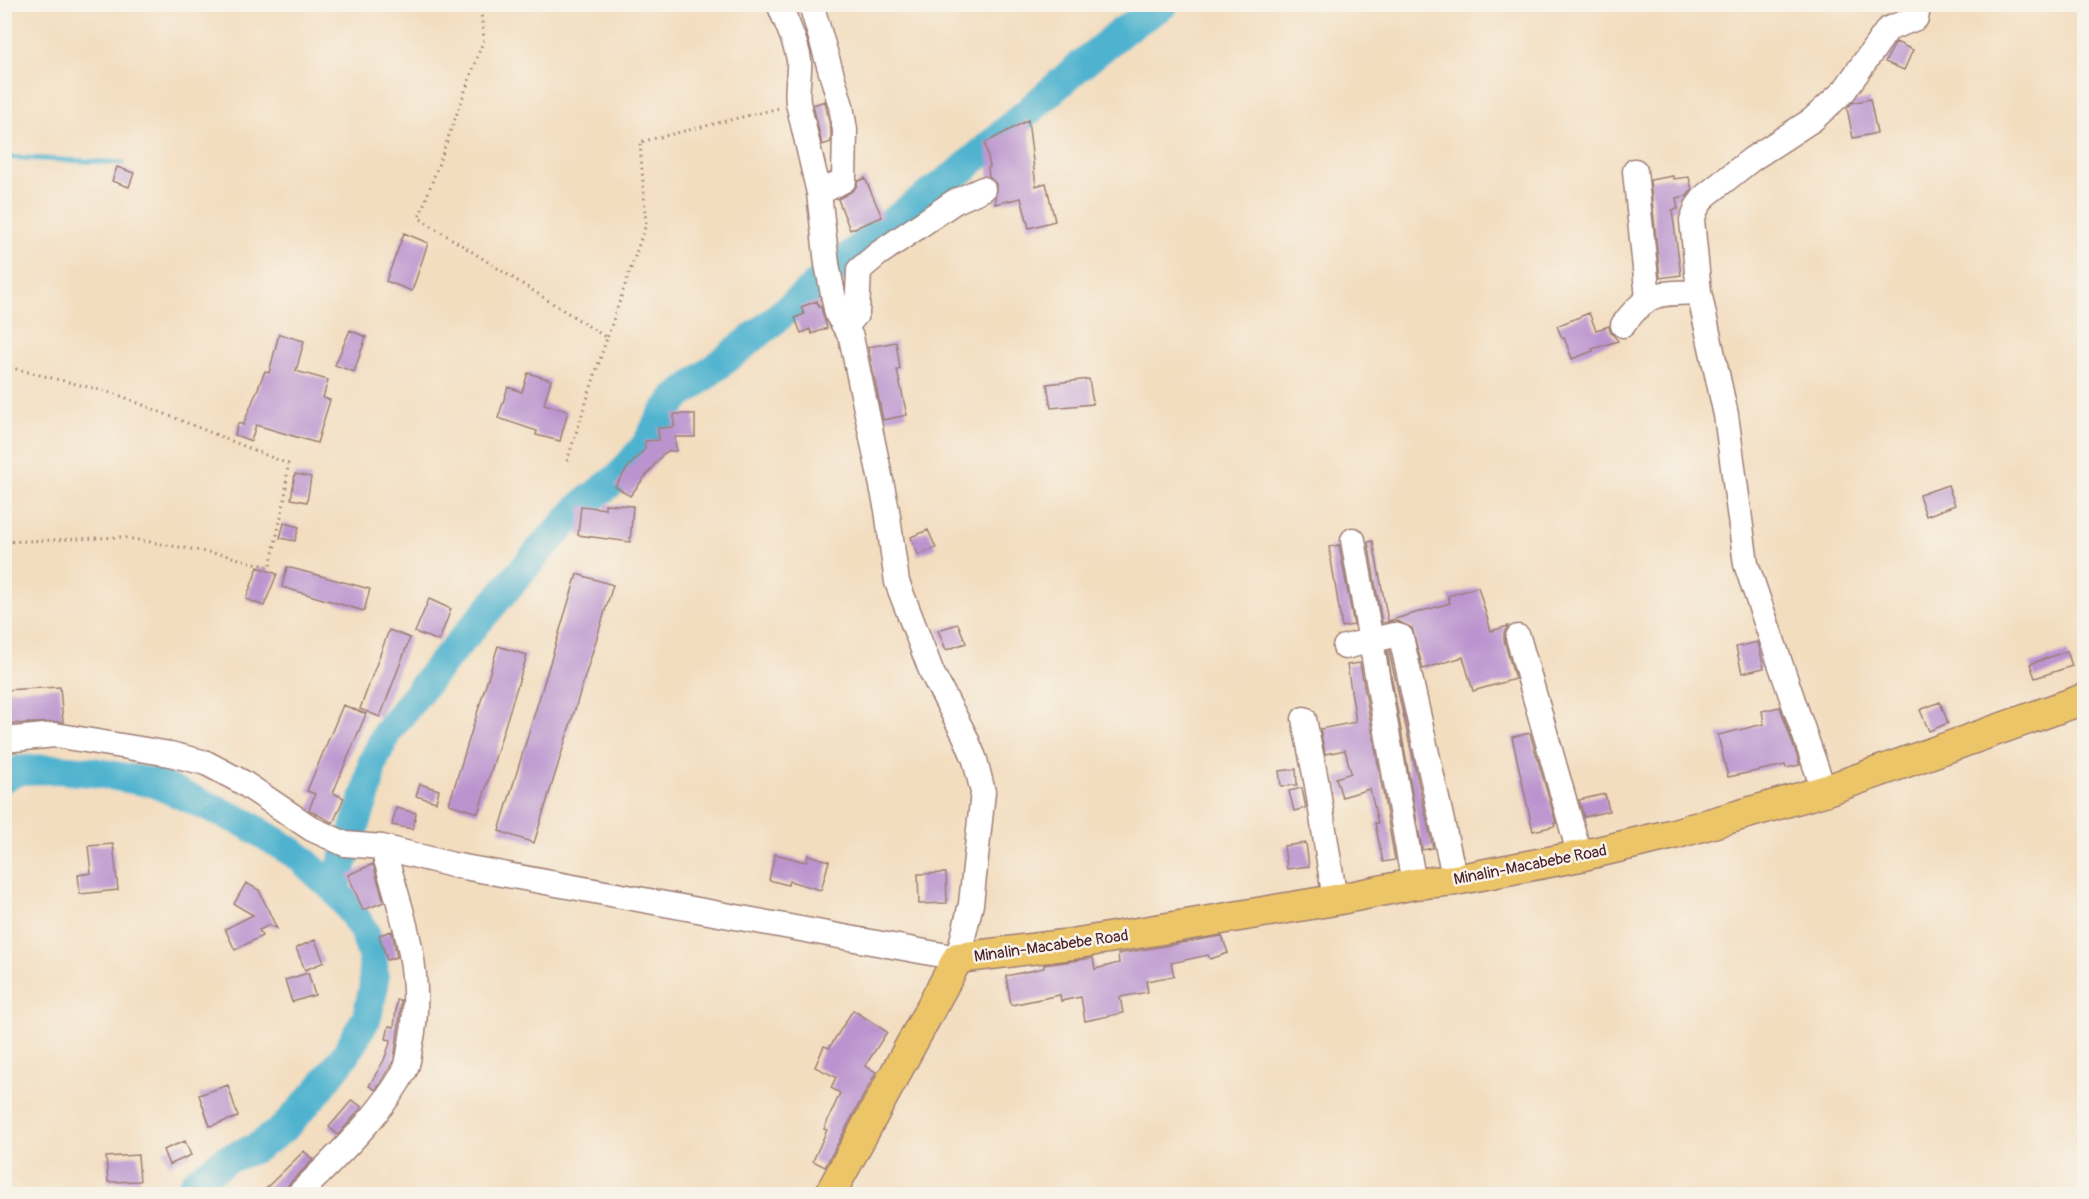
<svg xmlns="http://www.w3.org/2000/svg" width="2089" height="1199" font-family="Pangolin,sans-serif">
  <rect width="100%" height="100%" fill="#f7f3e8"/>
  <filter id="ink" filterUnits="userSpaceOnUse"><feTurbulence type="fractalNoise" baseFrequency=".0167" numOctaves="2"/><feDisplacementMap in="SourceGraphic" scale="12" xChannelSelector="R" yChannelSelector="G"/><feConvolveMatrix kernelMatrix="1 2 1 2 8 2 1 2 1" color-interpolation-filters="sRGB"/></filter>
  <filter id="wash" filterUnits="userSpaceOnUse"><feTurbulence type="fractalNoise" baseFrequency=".008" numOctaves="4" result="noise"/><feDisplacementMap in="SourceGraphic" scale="24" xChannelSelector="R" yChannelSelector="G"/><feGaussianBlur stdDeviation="1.35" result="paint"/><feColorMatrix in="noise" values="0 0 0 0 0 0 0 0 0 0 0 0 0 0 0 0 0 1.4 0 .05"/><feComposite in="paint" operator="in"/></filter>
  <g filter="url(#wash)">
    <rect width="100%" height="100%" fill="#f3ddbf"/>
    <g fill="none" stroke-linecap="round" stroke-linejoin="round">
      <path stroke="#50b3cf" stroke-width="5" d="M4,157L123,163"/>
      <path stroke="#50b3cf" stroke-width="30" d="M4,777L20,770L56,769L92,772L155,783L245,823L297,855L334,889L350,909L365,933L373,959L374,985L367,1017L346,1054L317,1092L283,1129L256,1148L227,1159L195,1182L189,1194
        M334,889L368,787L372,764L387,732L436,670L539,551L582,505L620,476L646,445L660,419L674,400L764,329L882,229L962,170L1076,69L1124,30L1164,4"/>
    </g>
    <g id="blocks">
      <path fill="#bb94cf" d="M1896,42L1913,50L1904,70L1885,62Z
        M1870,99L1877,133L1853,138L1847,108L1852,103Z
        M825,101L831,131V142L822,145L813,105Z
        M1028,120L1036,186L1046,183L1055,221L1029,228L1021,198L995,204L996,184L989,177L988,168L990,167L985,143Z
        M117,167L134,173L129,187L112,181Z
        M1673,176V179L1689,177L1692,190L1687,196L1676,198L1678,209L1672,210L1681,275L1660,278L1650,180Z
        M865,178L882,217L850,230L838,199L851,192L856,187L858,181Z
        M404,233L428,243L412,291L386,281Z
        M817,301L819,307H821L827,328L812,334L810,329L801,333L795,318L804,314L801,307Z
        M1589,313L1596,330L1609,326L1610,331L1618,341L1592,349L1593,351L1572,359L1564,337L1562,338L1557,326Z
        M350,330L366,337L354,372L335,365Z
        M279,334L304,341L296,371L328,380L323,398L330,400L317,443L256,425L251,441L235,435L238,423L243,425L265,371L269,373Z
        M896,342L900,369L897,370L907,415L883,420L868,347Z
        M528,373L551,380L544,404L568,411L560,441L536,435L537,431L498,418L508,387L522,392Z
        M1089,379L1093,404L1051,408L1047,384Z
        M674,414H695V437H675L676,451H668L663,454L630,496L615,486L629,466L645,449V441L659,440L658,428L674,427Z
        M295,474L311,477L307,502L291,499Z
        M1948,485L1955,505L1926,516L1919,495Z
        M605,504L633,506L630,542L578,535L581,506L605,509Z
        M284,523L299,527L295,541L280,538Z
        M928,530L936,548L918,555L911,537Z
        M1373,541L1388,621L1450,603L1448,596L1478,587L1491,631L1508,626L1504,633V640L1515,679L1473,691L1463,657L1423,669L1412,628L1397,621L1382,623L1368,542Z
        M1339,545L1354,625L1342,627L1329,547Z
        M258,567L277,574L264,606L246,599Z
        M287,567L370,589L364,611L282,587Z
        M577,574L613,585L534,843L499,831Z
        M429,599L451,609L439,641L415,632Z
        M958,624L966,643L946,650L938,630Z
        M389,630L410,638L380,717L360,709Z
        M1758,642L1764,668L1742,673L1736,647Z
        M498,646L527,655L478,813L449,804Z
        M1387,651H1389L1433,848L1422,850Z
        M2067,651L2072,666L2035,678L2030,664Z
        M1360,663L1395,860L1383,862L1375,823H1378L1370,789L1342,797L1336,778L1351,773L1345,750L1325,754L1320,729L1356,722L1347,665Z
        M60,687L63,722L4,724V690Z
        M1940,702L1948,723L1929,731L1920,710Z
        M343,705L366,714L333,793L344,798L333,823L309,810L315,794L307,791Z
        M1780,707L1800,765L1786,768L1785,765L1728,777L1718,735L1764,724L1762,711Z
        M1530,733L1556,823H1554L1555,826L1533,831L1512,737Z
        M1296,769L1297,785L1281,786L1279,771Z
        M420,784L439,790L436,802L416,796Z
        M1302,788L1306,808L1294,811L1289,791Z
        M1605,794L1609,811L1584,817L1579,800Z
        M396,808L416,813L413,829L392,825Z
        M1306,843L1309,866L1287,869L1284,846Z
        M113,844L118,890L80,894L78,875L91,873L88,846Z
        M775,854L806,862L808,855L829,861L821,890L789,881L788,885L769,880Z
        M373,864L384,902L363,910L348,875Z
        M946,873L947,903L919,904L918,874Z
        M246,883L259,890L277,929L270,925L259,930L262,936L235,950L225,929L253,915L234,904Z
        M392,931L397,957L387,960L379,935Z
        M1222,936L1228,953L1210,959L1208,955L1171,963L1174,976L1146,981L1148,992L1120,997L1123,1013L1085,1021L1081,997L1061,1001L1060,995L1011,1005L1006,976L1044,968V965L1093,958L1095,969L1119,963L1118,954Z
        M315,940L324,962L305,970L296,948Z
        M308,973L315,995L292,1002L285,980Z
        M397,1000H401L400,1017L394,1060L376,1090L369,1086L384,1060L391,1040L386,1039L389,1026L394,1027Z
        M853,1010L887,1032L865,1066L876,1072L825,1167L813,1161L827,1130L824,1129L840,1093L831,1088L836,1077L815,1067L824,1046L829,1048Z
        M228,1085L238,1117L210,1126L199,1095Z
        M352,1100L362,1107L338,1135L329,1127Z
        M185,1141L191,1155L169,1165L163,1150Z
        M304,1151L313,1160L289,1184L285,1194H260Z
        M138,1155L140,1181L108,1182L106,1157Z"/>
    </g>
  </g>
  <g filter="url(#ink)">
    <use href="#blocks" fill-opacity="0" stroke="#9e7e75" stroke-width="1.5"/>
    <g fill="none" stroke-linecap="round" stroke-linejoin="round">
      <defs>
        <path id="minor" d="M779,4C786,22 796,41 799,60C800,75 796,88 798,103L819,193
          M1635,171L1648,298
          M1623,325C1649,290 1658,294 1699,292
          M846,327L857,313L859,270L878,254L954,202L983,189
          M1353,540L1414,884
          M1518,637L1580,856
          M1345,647L1394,635L1401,637L1455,880
          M1304,719L1317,785L1335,900
          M4,740L55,735L170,754L206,763L242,782L312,829L345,844L382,847L453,865L958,958L971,904L983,792L975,760L965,736L932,673L897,582L887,510L851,337L837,314L827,264L819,193L844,180L845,130L841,106L811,4
          M1824,791L1746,564L1726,415L1699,292L1692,220L1697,207L1705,196L1752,159L1812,120L1844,91L1888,29L1916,18L1919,4
          M299,1194C335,1158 381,1115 405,1070C409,1062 409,1052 411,1043C425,977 402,910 382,847"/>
        <path id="major" d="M830,1194L958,958L1072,944L1335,900L1414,884L1455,880L1580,856L1674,834L1824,791L2084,699"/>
      </defs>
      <use href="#minor" stroke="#9e7e75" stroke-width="27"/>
      <use href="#major" stroke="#9e7e75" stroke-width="33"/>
      <path stroke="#9e7e75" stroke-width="3" stroke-dasharray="1.5 4.5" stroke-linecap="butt" d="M480,4L484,39L419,218L607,338L646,224L640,142L779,108
        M4,366L116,394L288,464L285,498L270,567L224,555L122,537L4,542
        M567,461L607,338"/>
      <use href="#minor" stroke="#fff" stroke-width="24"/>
      <use href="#major" stroke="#edc569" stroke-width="30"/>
    </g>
  </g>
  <g text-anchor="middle" stroke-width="5" stroke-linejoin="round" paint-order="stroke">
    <g font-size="16" fill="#4a1f2b" stroke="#f7f3e8">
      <text transform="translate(1530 864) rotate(-11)" y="6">Minalin-Macabebe Road</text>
      <text transform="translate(1051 945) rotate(-8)" y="6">Minalin-Macabebe Road</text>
    </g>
  </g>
  <rect width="2089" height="1199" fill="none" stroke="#f7f3e8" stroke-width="24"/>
</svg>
